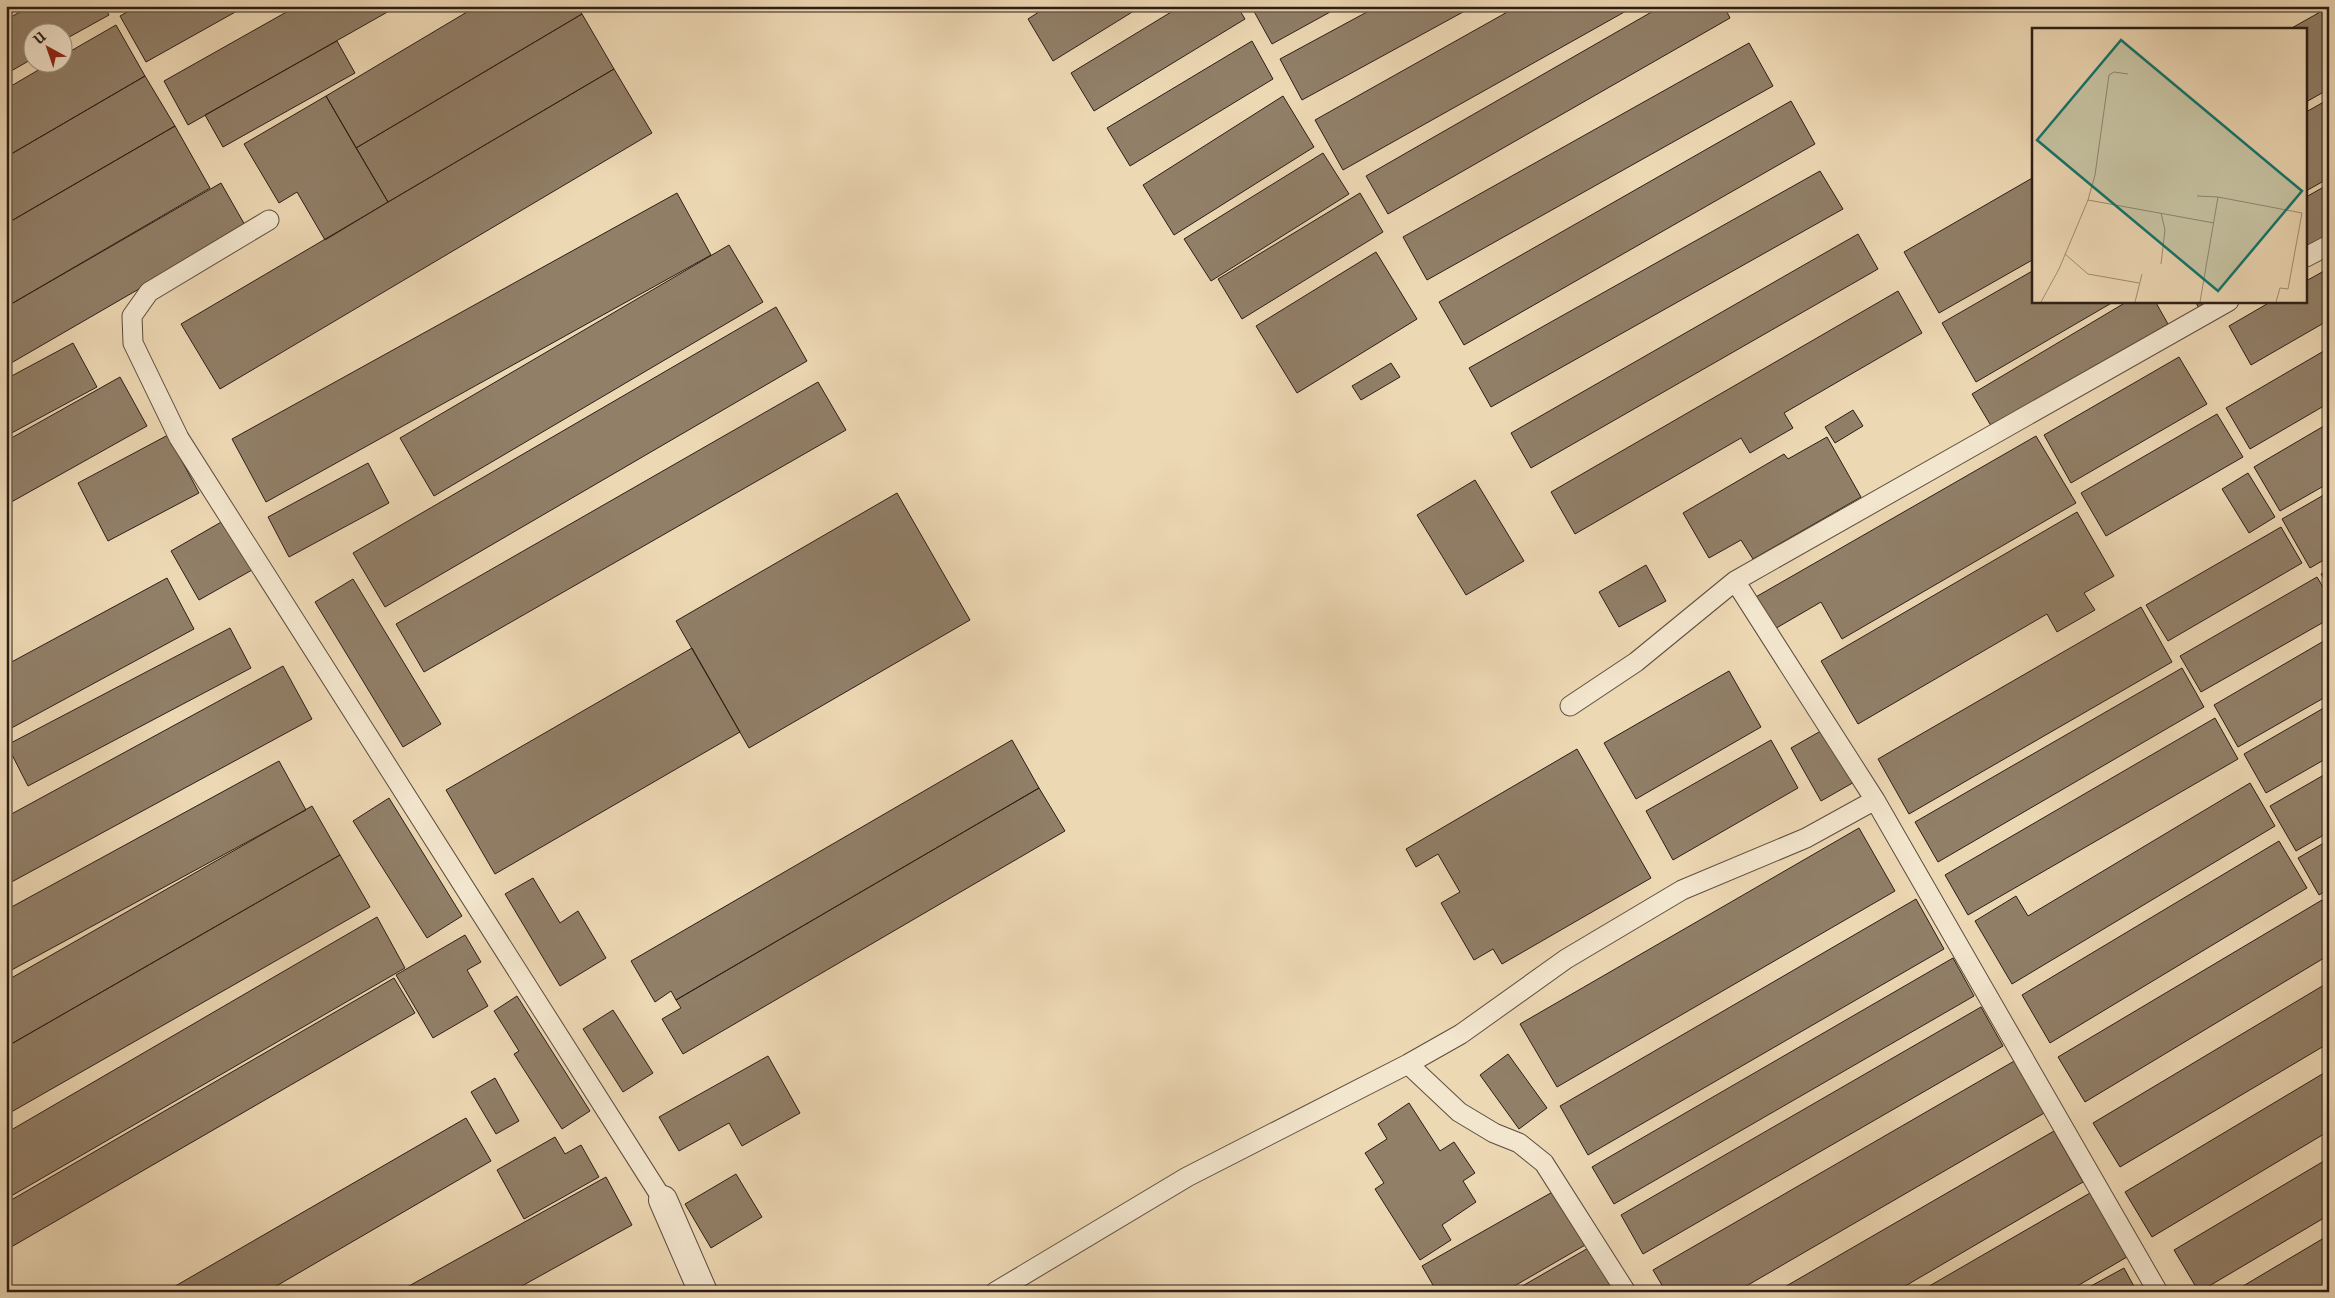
<svg xmlns="http://www.w3.org/2000/svg" width="2335" height="1298" font-family="'IM FELL French Canon',serif">
  <rect width="100%" height="100%" fill="#edd8b4"/>
  <filter id="stains"><feTurbulence type="fractalNoise" baseFrequency=".004" numOctaves="4"/><feColorMatrix values="0 0 0 0 .2 0 0 0 0 .09 0 0 0 0 .02 0 0 0 .5 -.17"/></filter>
  <radialGradient id="worn" r=".72"><stop offset=".6" stop-color="#630" stop-opacity="0"/><stop offset="1" stop-color="#630" stop-opacity=".3"/></radialGradient>
  <path fill="#917f68" stroke="#2d1e16" d="M30,6H104L109,15L62,41V32H32V59L6,74V20Z
    M138,6H246L146,62L120,16Z
    M288,6H398L188,125L164,81L290,10Z
    M477,6H577L582,14L356,148L326,96Z
    M1048,6H1142L1053,61L1028,19Z
    M1181,6H1237L1245,19L1094,111L1071,73Z
    M1251,6H1341L1272,44Z
    M1378,6H1474L1302,100L1280,59Z
    M1518,6H1635L1343,170L1315,120Z
    M1662,6H1724L1730,18L1388,214L1366,176Z
    M2329,7V89L2306,102V29H2290Z
    M582,14L614,69L388,202L356,148Z
    M116,25L145,76L6,157V89L52,62H62V56Z
    M337,41L355,73L223,147L205,115Z
    M1252,41L1273,79L1130,166L1107,128Z
    M1749,43L1773,86L1427,280L1403,237Z
    M614,69L652,133L220,389L181,324Z
    M145,76L175,126L6,224V157Z
    M326,96L388,202L325,240L297,192L279,203L244,144Z
    M1283,96L1314,147L1174,235L1143,185Z
    M2329,99V178L2306,191V112Z
    M1791,101L1815,144L1464,345L1439,302Z
    M175,126L210,188L6,307V224Z
    M1323,153L1349,194L1211,281L1184,239Z
    M1820,171L1843,209L1491,407L1469,368Z
    M2034,177V259L1939,313L1904,252Z
    M221,183L246,227L6,366V307Z
    M2329,184V241L2306,253V197Z
    M677,193L711,255L266,502L232,439Z
    M1360,193L1383,232L1242,319L1218,279Z
    M1858,234L1878,269L1531,468L1511,433Z
    M729,245L763,302L434,496L400,438Z
    M1376,252L1417,319L1297,393L1256,326Z
    M2034,270V301H2115L1976,382L1942,323Z
    M2324,271L2329,278V320L2251,365L2229,326L2272,301H2306V281Z
    M1898,291L1922,333L1784,413L1793,428L1750,453L1741,438L1575,534L1551,492Z
    M2128,301H2155L2168,324L1993,429L1972,394Z
    M2195,301H2221L2201,312Z
    M776,307L807,361L385,607L353,553Z
    M73,343L97,387L6,436V379Z
    M2329,348V403L2250,449L2226,408Z
    M2179,357L2207,404L2071,483L2044,435Z
    M1391,363L1400,377L1361,400L1352,386Z
    M120,377L147,426L6,505V441Z
    M818,382L846,430L424,672L396,624Z
    M1853,410L1863,426L1835,443L1825,427Z
    M2217,414L2243,457L2106,536L2081,493Z
    M2329,423V483L2280,511L2254,467Z
    M168,435L199,493L108,541L78,483Z
    M2036,436L2076,503L1842,639L1821,602L1773,630L1754,598Z
    M1827,437L1861,497L1753,559L1741,540L1709,558L1683,513L1784,454L1788,459Z
    M368,463L389,503L289,557L268,517Z
    M2248,473L2275,517L2249,533L2222,489Z
    M1475,480L1524,561L1466,595L1417,515Z
    M2329,492V557L2310,568L2282,519Z
    M897,493L970,620L749,748L676,621Z
    M2077,512L2114,576L2084,593L2095,610L2057,632L2047,614L1858,724L1821,661Z
    M223,521L252,570L199,600L171,551Z
    M2281,527L2302,563L2168,641L2146,605Z
    M1646,565L1666,601L1619,627L1599,592Z
    M2329,569V587L2321,574Z
    M2317,577L2329,597V619L2201,692L2180,656Z
    M167,578L194,629L6,731V665Z
    M353,579L441,724L403,747L315,602Z
    M2141,607L2172,662L1909,814L1878,759Z
    M230,628L251,668L28,786L7,745Z
    M2329,638V695L2238,747L2214,705Z
    M692,648L740,732L495,874L446,790Z
    M283,666L312,719L6,885V817Z
    M2182,668L2204,707L1938,862L1915,822Z
    M1729,671L1761,727L1636,799L1604,743Z
    M2329,705V757L2266,793L2244,754Z
    M2215,718L2238,759L1968,915L1945,875Z
    M1826,728L1856,781L1821,801L1791,748Z
    M1012,740L1039,788L676,1000L671,991L655,1002L631,961Z
    M1771,740L1798,788L1673,860L1646,811Z
    M1577,749L1651,878L1502,964L1493,949L1474,960L1441,903L1460,892L1438,854L1416,867L1406,849Z
    M279,761L306,810L6,973V910Z
    M2329,772V832L2296,851L2270,806Z
    M2250,783L2275,826L2012,984L1975,921L2016,896L2028,916Z
    M1039,788L1065,831L683,1054L662,1019L681,1008L676,1000Z
    M389,798L462,916L427,938L353,821Z
    M312,806L340,855L6,1047V981Z
    M1859,828L1895,891L1557,1087L1520,1024Z
    M2329,840V889L2319,895L2298,858Z
    M2279,841L2307,888L2050,1043L2022,995Z
    M340,855L370,907L6,1115V1047Z
    M533,878L560,923L578,911L606,958L560,986L505,894Z
    M1916,899L1944,949L1588,1155L1560,1106Z
    M2322,900L2329,912V955L2085,1102L2058,1057Z
    M377,917L405,968L6,1199V1133Z
    M465,935L481,962L467,970L488,1006L433,1038L396,975Z
    M1953,958L1974,996L1614,1204L1592,1167Z
    M394,978L415,1013L6,1250V1203Z
    M2329,982V1043L2120,1167L2093,1123Z
    M517,996L590,1111L562,1129L514,1054L519,1051L494,1011Z
    M1981,1007L2003,1046L1643,1254L1621,1215Z
    M613,1010L653,1073L623,1092L583,1029Z
    M1508,1054L1547,1108L1519,1129L1480,1075Z
    M768,1056L800,1113L742,1146L729,1123L679,1151L659,1117Z
    M2016,1060L2046,1112L1736,1292H1666L1653,1270Z
    M2329,1070V1131L2152,1237L2125,1192Z
    M495,1078L519,1121L496,1134L471,1092Z
    M1409,1103L1440,1151L1454,1142L1475,1173L1463,1181L1476,1202L1442,1225L1451,1240L1420,1260L1375,1189L1384,1183L1365,1153L1387,1139L1378,1124Z
    M466,1118L491,1161L266,1292H165Z
    M2054,1131L2083,1182L1895,1292H1776Z
    M555,1137L565,1154L581,1145L599,1177L524,1219L497,1170Z
    M2329,1158V1215L2199,1292L2174,1250Z
    M736,1174L762,1217L711,1248L685,1204Z
    M606,1177L632,1225L511,1292H398Z
    M1556,1190L1587,1244L1504,1292H1437L1422,1266Z
    M2090,1193L2127,1257L2067,1292H1919Z
    M2329,1235V1292H2233Z
    M1590,1247L1616,1292H1512Z
    M2124,1268L2137,1292H2080Z"/>
  <g fill="none" stroke-linecap="round" stroke-linejoin="round">
    <defs>
      <path id="lane" d="M269,220L149,292L132,316L133,343L179,438L663,1200
        M2306,257L2329,245
        M1570,706L1636,662L1735,581
        M1408,1064L1459,1112L1494,1133L1519,1143L1544,1163L1626,1292
        M995,1292L1187,1177L1408,1064L1461,1034L1566,959L1682,890L1806,838L1875,800
        M2158,1292L1875,800L1735,581L2229,301"/>
      <path id="street" d="M663,1200L703,1292"/>
    </defs>
    <use href="#lane" stroke="#5d4c3e" stroke-width="21"/>
    <use href="#street" stroke="#5d4c3e" stroke-width="30"/>
    <use href="#lane" stroke="#f3e6ce" stroke-width="19"/>
    <use href="#street" stroke="#f3e6ce" stroke-width="28"/>
  </g>
  <g transform="translate(2032 28)">
    <rect width="275" height="275" fill="#edd8b4"/>
    <path fill="none" stroke="#a08e75" stroke-width="1" d="M165,168L186,169M56,172L182,195M33,226L56,246L107,255M129,236L133,202L129,185M9,274L27,241L56,172L63,147L77,47L82,44L96,46M103,274L110,246M168,274L186,169L270,185L256,261L248,260L244,274"/>
    <path fill="#0f766e" fill-opacity="0.15" stroke="#0f766e" stroke-width="2.5" d="M89,12L270,163L186,263L5,112Z"/>
    <rect width="275" height="275" fill="none" stroke="#2d1e16" stroke-width="2.5"/>
  </g>
  <rect width="2335" height="1298" fill="none" stroke="#edd8b4" stroke-width="25"/>
  <rect x="8" y="8" width="2320" height="1283" fill="none" stroke="#2d1e16" stroke-width="2.5"/>
  <rect x="12" y="12" width="2310" height="1273" fill="none" stroke="#2d1e16"/>
  <g transform="translate(48 48) rotate(320)"><circle r="24" fill="#f3e6ce" stroke="#a49684"/>
  <path d="M0-4L9 19L0 12L-9 19Z" fill="#8f2418"/>
  <text y="-8" font-size="14" font-weight="bold" text-anchor="middle" fill="#2d1e16">U</text>
  </g>
  <rect width="100%" height="100%" filter="url(#stains)"/>
  <rect width="100%" height="100%" fill="url(#worn)"/>
</svg>
